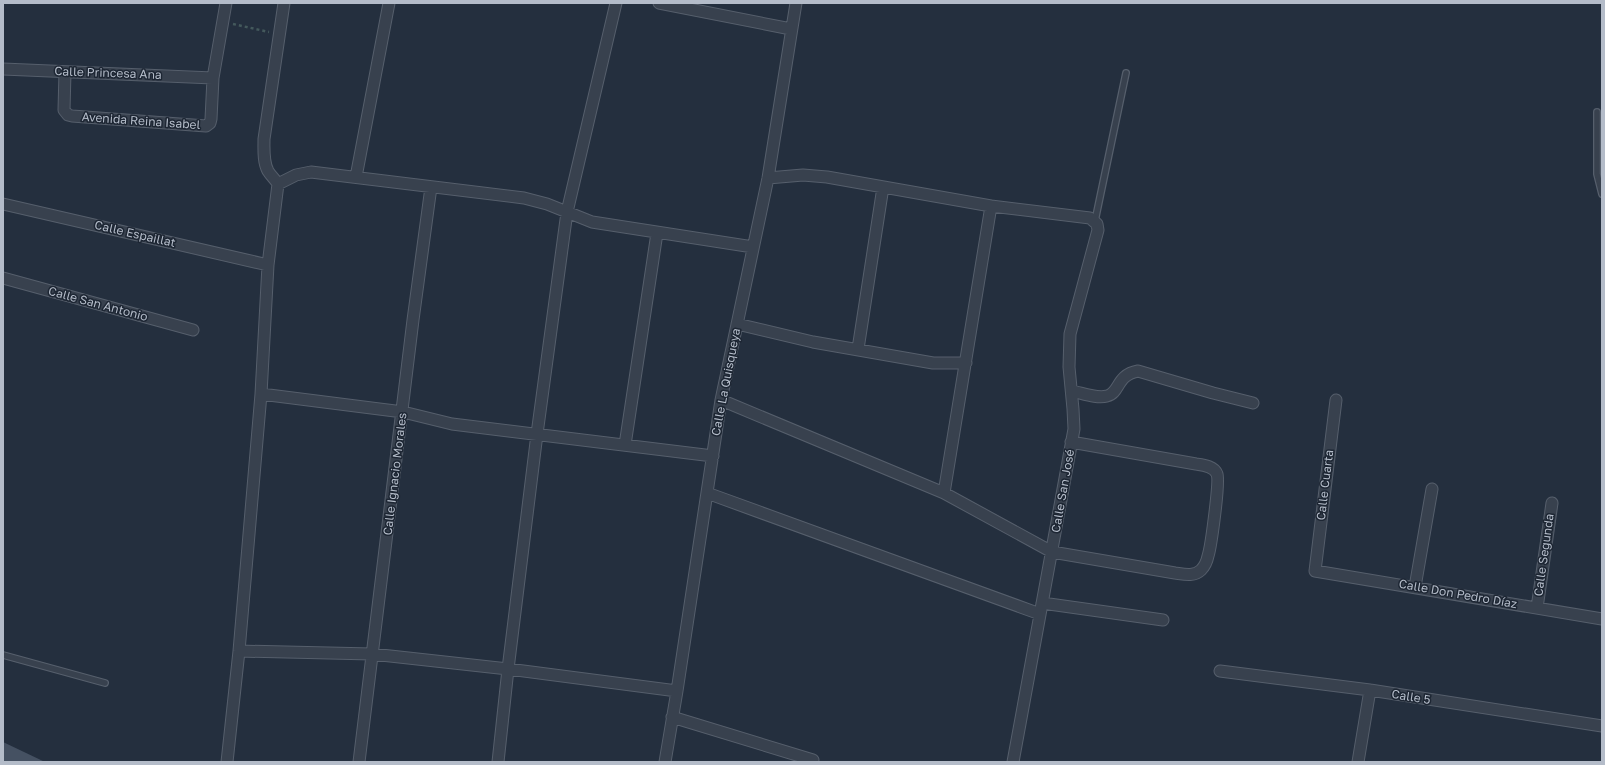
<svg xmlns="http://www.w3.org/2000/svg" width="1605" height="765" font-family="'Golos Text',sans-serif">
  <rect width="100%" height="100%" fill="#242f3e"/>
  <path fill="#455162" d="M3,742L45,762H3Z"/>
  <g fill="none" stroke-linecap="round" stroke-linejoin="round">
    <defs>
      <path id="service" d="M1597,112V174L1602,194
        M1095,221L1126,73
        M3,655L105,683"/>
      <path id="minor" d="M659,3L791,29
        M3,69L213,78
        M65,72L64,110L68,115L72,116L206,126L210,123L211,119L213,78L226,3
        M356,177L389,3
        M768,178L803,175L827,177L991,206L944,493
        M278,184C275,179 271,176 268,171C263,162 264,149 264,139L284,3
        M3,204L268,265
        M991,206L1090,218L1097,224L1098,230L1070,334L1069,367L1073,409L1074,429L1013,762
        M3,278L193,330
        M737,324L813,342L933,363H966
        M858,349L883,187
        M1072,391C1082,393 1097,399 1107,396C1120,393 1116,375 1138,371L1213,393L1253,403
        M261,394L403,412L452,424L713,456
        M721,400L944,493L1052,552L1175,573C1183,574 1194,577 1201,570C1204,567 1207,561 1208,556C1211,547 1220,481 1217,474C1214,466 1203,465 1196,464L1071,442
        M1336,400L1315,571L1602,619
        M625,445L657,233
        M707,493L1040,614
        M1415,587L1432,489
        M1042,603L1163,620
        M1537,608L1552,503
        M239,651L372,654L508,669L677,691
        M1220,671L1370,690L1602,726
        M672,717L813,760
        M227,762L239,651L261,394L268,265L278,184L296,175L311,172L524,198L547,204L592,222L753,247
        M359,762L413,320L431,187
        M498,762L508,669L537,434L567,212L616,3
        M665,762L677,691L721,400L768,178L796,3
        M1358,762L1370,690"/>
    </defs>
    <use href="#service" stroke="#565f6c" stroke-width="8"/>
    <use href="#minor" stroke="#565f6c" stroke-width="13"/>
    <path stroke="#44595c" stroke-width="2.5" stroke-dasharray="3 3" stroke-linecap="butt" d="M233,24L269,32"/>
    <use href="#service" stroke="#38414e" stroke-width="5.5"/>
    <use href="#minor" stroke="#38414e" stroke-width="11"/>
  </g>
  <g text-anchor="middle" stroke-width="3" stroke-linejoin="round" paint-order="stroke">
    <g font-size="12" fill="#b4bcc9" stroke="#1d2633">
      <text transform="translate(108 73) rotate(2)" y="4">Calle Princesa Ana</text>
      <text transform="translate(141 121) rotate(4)" y="4">Avenida Reina Isabel</text>
      <text transform="translate(135 234) rotate(13)" y="4">Calle Espaillat</text>
      <text transform="translate(98 304) rotate(15)" y="4">Calle San Antonio</text>
      <text transform="translate(726 382) rotate(-79)" y="4">Calle La Quisqueya</text>
      <text transform="translate(395 474) rotate(-83)" y="4">Calle Ignacio Morales</text>
      <text transform="translate(1325 485) rotate(-83)" y="4">Calle Cuarta</text>
      <text transform="translate(1063 491) rotate(-80)" y="4">Calle San José</text>
      <text transform="translate(1544 555) rotate(-82)" y="4">Calle Segunda</text>
      <text transform="translate(1458 594) rotate(10)" y="4">Calle Don Pedro Díaz</text>
      <text transform="translate(1411 697) rotate(9)" y="4">Calle 5</text>
    </g>
  </g>
  <rect width="1605" height="765" fill="none" stroke="#b4bcc9" stroke-width="8"/>
</svg>
